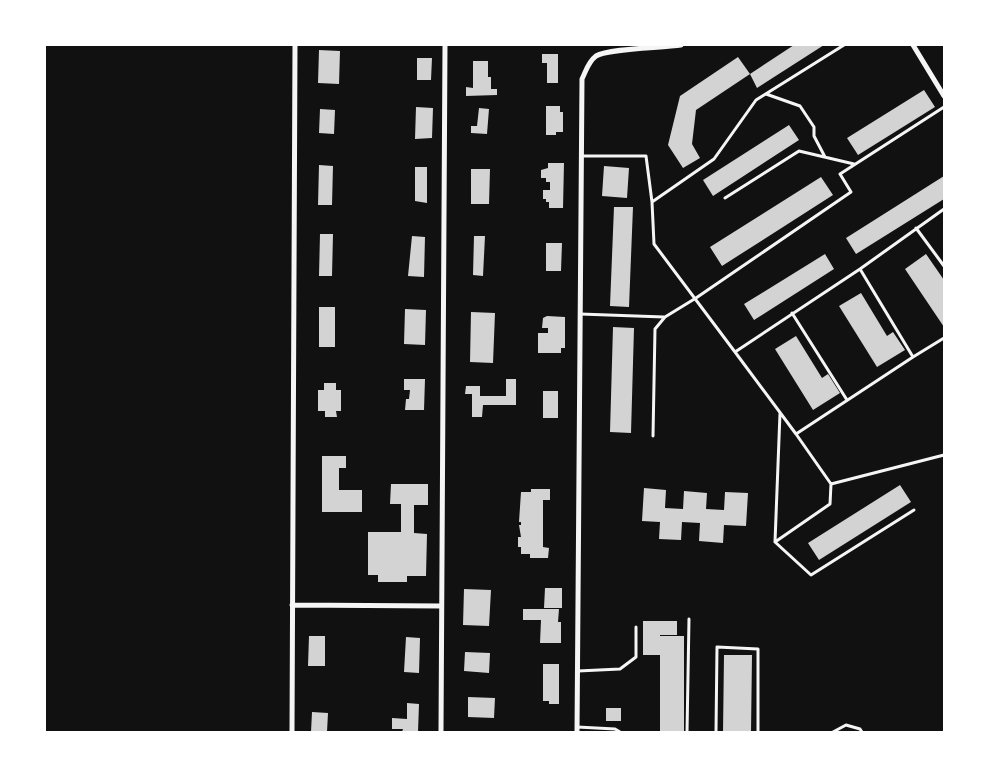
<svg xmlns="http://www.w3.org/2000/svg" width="989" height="777" font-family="'Times New Roman',serif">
  <rect width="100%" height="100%" fill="#111"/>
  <path fill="#d3d3d3" d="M794,45H824L757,88L750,74Z
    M319,50L340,51L339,84L318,83Z
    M542,54H558V83H547V63H542Z
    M738,57L750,74L696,110L692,144L700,158L683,168L668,145L680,96Z
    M417,58H432L431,80H417Z
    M473,61H488V77H491V89H497V95L466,96V87L473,88Z
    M924,90L935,107L858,155L847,138Z
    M546,106H560V112H563V132H556V135H546Z
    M416,107L433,108L432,138L415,139Z
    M479,108L489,109L487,134L471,133V126H477Z
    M320,109L335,110L334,134L319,133Z
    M789,125L799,140L713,196L703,180Z
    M548,163H564L563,208H549V202H546V199H543V190H550V182H546V178H541V170L548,168Z
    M319,165L333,166L332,205H318Z
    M604,166L629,168L627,198L602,196Z
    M415,167H427V203L415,201Z
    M471,169H490L489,204H471Z
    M944,176V199L856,254L846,238Z
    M821,177L833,195L722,266L710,247Z
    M614,207H633L629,307L610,306Z
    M320,234H333L332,276H319Z
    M412,236L425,237L424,277L408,276Z
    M474,236H485L483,276L473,275Z
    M546,243H562L561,271H546Z
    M825,254L834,269L754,320L744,304Z
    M926,254L944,280V327L905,269Z
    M861,293L887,336L893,332L905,350L877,367L839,306Z
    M319,307H335V347H319Z
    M405,309L426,310L425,345L404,344Z
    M471,312L495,313L493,363L470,362Z
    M547,316L565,317V348H561V353H538V333H548V328H542L543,318Z
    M613,327L634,328L631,433L610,432Z
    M796,336L822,378L828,374L840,393L813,410L775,349Z
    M404,379H425L424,410H405L406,399H409L410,390H404Z
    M506,379H516V405H483L482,417H472V394H465L466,386H480V396H506Z
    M324,383H336V390H341V411H336L337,417H325V411H318V390H324Z
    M543,391H558V418H543Z
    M322,456H346V468H339V490H362V512H322Z
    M391,484H428V505H414V533L427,534L426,576H407V582H378V575H368V532H401V504H390Z
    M900,485L911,502L819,560L808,543Z
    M644,488L666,490L665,508L683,509L684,491L707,493L706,509L724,510L725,492L748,493L746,526L724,525L723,543L699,541L700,523L682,522L681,540L659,539L660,522L642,521Z
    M531,489H550V500H543V547L549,548L548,558H530V554H521V547H518V537H521L519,525H521V522H519L521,492H531Z
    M545,588H562V608H544Z
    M464,589L491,590L489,626L463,625Z
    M523,609H559L558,622H561V643H540L541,620H523Z
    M643,621H677V635H660V655H643Z
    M309,636H325V666H308Z
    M660,636H684V732H660Z
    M406,637L420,638L419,673L404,672Z
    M465,652L490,653L489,673L464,671Z
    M724,655H752L751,732H723Z
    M543,664H559V704H549V701H543Z
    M468,697L495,698L494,718L468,717Z
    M407,703L419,704L418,732H402L403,729H392V718L407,719Z
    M606,708H621V721H606Z
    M312,712L328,713L327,732H311Z"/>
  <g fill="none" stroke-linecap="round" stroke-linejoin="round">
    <path stroke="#f5f5f5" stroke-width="3" d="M766,94L800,106L814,127V136L825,157
      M581,156H646L652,202L654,244L735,352L860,269L944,209
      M725,198L799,151L854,164
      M652,202L714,159L756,100L844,45
      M916,228L944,266
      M860,269L913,357L944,338
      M792,313L847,400
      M580,314L664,317
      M735,352L796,434L831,484L830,504L775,542L811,575L914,510
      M796,434L913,357
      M653,436L655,329L665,317L696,298L851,192L840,174L944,107
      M831,484L944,455
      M775,542L780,413
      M578,671L620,669L636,657V627
      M577,727L615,729L620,732
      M687,732L689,619
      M716,732L717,647L758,649V732
      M833,732L846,725L860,729L862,732"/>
    <path stroke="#f5f5f5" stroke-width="5" d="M913,45L944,96
      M292,605L441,606
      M292,732L295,45
      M441,732L445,45
      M577,732L582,79C586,71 588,62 596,56C609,48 663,48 681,45"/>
  </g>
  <rect width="989" height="777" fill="none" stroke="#ffffff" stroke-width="92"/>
</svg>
